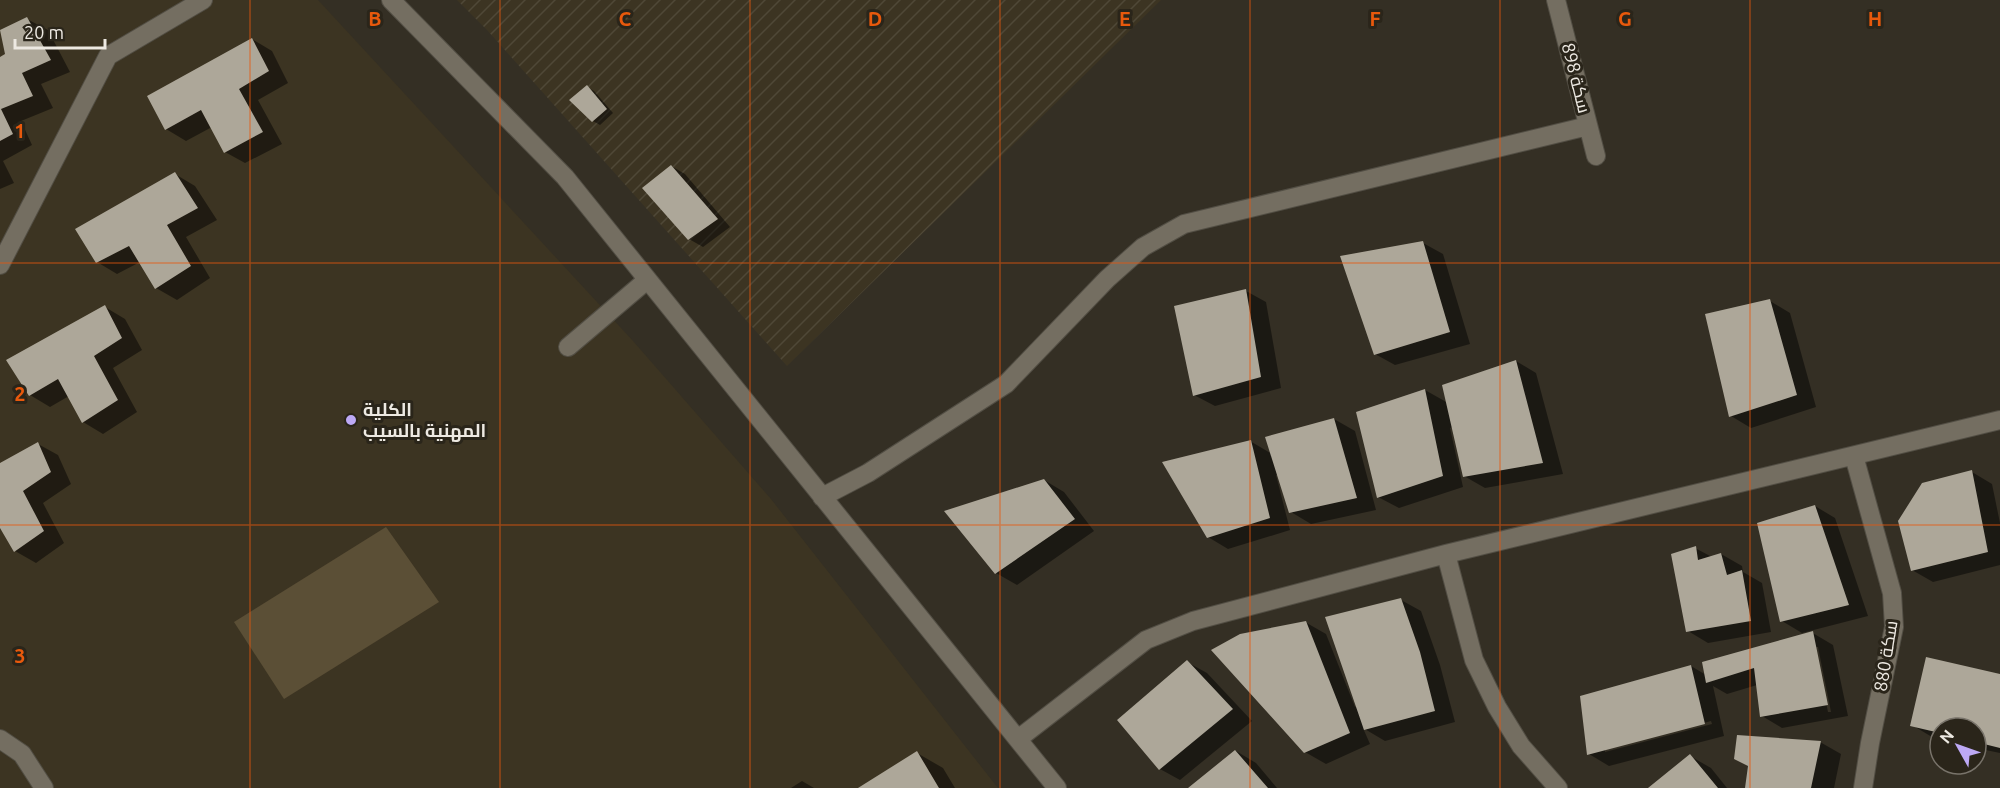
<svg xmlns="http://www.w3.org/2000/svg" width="2000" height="788" font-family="Ubuntu,Cairo,sans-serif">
  <defs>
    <pattern id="industrial-furrows" width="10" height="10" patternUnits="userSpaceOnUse" patternTransform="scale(1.5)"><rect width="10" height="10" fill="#3c3422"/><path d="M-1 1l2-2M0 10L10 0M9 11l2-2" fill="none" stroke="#4f4837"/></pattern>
  </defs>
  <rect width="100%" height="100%" fill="#342f24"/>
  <path fill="#3c3422" d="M0,0H318L633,341L771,499L998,788H0Z"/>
  <path fill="url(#industrial-furrows)" d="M457,0H1161L787,366L487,30Z"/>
  <path fill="#5b4f36" d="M386,527L439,602L284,699L234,622Z"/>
  <path fill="#0007" fill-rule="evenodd" d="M27,19L48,30L70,72L41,84L53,108L21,121L32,145L3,161L14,183L0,189V59L7,55Z
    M252,39L272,51L288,83L258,100L282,144L245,163L225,152L212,127L186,141L166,129Z
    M587,87L594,91L613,113L600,125L593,121Z
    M671,166L685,174L730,227L703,247L689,239Z
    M175,174L195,186L217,220L186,237L210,278L177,300L156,288L140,262L117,274L97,262Z
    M1423,243L1443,254L1470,344L1395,365L1375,354Z
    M1246,291L1266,302L1281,388L1215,406L1194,395Z
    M1770,301L1790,313L1816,407L1751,428L1731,416Z
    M105,307L125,319L142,350L113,368L137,412L103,434L83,422L69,396L50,407L30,395Z
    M1516,361L1536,373L1563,474L1485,488L1464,476L1453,427L1450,428L1463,487L1399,508L1378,497L1425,390L1448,403Z
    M1334,419L1355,431L1376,510L1311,524L1291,512L1279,474L1276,475L1290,530L1228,549L1208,537L1250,441L1272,454Z
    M38,444L58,455L71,484L43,503L64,543L36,563L15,551L0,525V465Z
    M1972,472L1992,484L2000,523V565L1933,582L1912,570Z
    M1044,480L1064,492L1094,531L1017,585L996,573Z
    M1815,506L1835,518L1868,616L1802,633L1782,621Z
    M1695,548L1712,557L1721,554L1742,566L1743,572L1762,583L1771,632L1708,643L1688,631Z
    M1401,600L1421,611L1440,665L1455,722L1385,741L1363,728L1370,744L1326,764L1305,752V622L1326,634L1355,707L1357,706Z
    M1811,632L1833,645L1848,716L1782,728L1762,716L1757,685L1727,694L1713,686L1724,736L1609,766L1589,754L1691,666L1706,675ZM1815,647H1818L1831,712H1828ZM1711,721L1712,724L1605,752V749Z
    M1187,662L1207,673L1252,721L1180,780L1160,769Z
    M2000,675V753L1976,748V728H1940V739L1932,737L1912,725Z
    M1820,742L1841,754L1834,788H1746Z
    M1236,751L1256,763L1277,788H1190Z
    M917,753L943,768L955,788H860Z
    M1690,756L1711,768L1727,788H1651Z
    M802,781L814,788H791Z"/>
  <path fill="#ada799" d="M27,17L51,60L22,73L33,96L1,109L13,134L0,141V57L5,54L0,30Z
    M252,38L269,71L239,89L263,132L224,153L201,110L165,130L147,96Z
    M587,85L607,109L592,122L569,100Z
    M671,165L718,219L688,240L642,188Z
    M175,172L198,208L167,225L191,266L155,289L129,246L96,263L75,229Z
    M1423,241L1450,332L1374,355L1340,256Z
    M1246,289L1261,377L1193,396L1174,306Z
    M1770,299L1797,395L1729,417L1705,314Z
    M105,305L122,338L94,356L118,400L82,423L58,379L29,396L6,360Z
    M1516,360L1543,463L1463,477L1442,385Z
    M1425,389L1443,476L1377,498L1356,412Z
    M1334,418L1357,498L1289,513L1265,437Z
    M1251,440L1270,518L1207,538L1162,462Z
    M38,442L51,472L23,491L44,531L14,552L0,528V463Z
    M1972,470L1988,552L1911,571L1898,521L1922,483Z
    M1044,479L1075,519L995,574L944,511Z
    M1815,505L1849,605L1780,622L1757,523Z
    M1696,546L1698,560L1721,553L1727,575L1742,570L1751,621L1686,632L1671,554Z
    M1401,598L1420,652L1435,711L1364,730L1325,617Z
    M1306,621L1350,733L1304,753L1211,650L1240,634Z
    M1813,631L1828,705L1760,717L1754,668L1706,683L1702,662Z
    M1926,657L2000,674V748L1976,742V728H1940V733L1910,726Z
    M1187,660L1233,709L1159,770L1117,720Z
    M1691,665L1705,724L1587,755L1580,696Z
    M1737,735L1821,741L1811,788H1745L1748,766L1734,759Z
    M1235,750L1268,788H1188Z
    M917,751L939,788H858Z
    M1690,754L1718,788H1648Z"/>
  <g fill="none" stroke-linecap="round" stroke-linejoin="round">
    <defs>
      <path id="minor" d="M391,0L565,177L1057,788
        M1556,0L1596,156
        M0,265L108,56L203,0
        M568,347L647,280
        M1854,456L1892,593L1894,627L1870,743L1863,788
        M822,497L868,473L1006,384L1107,279L1143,247L1184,224L1588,126
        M1446,554L1474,660L1497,707L1521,746L1558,788
        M0,739L22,754L44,788
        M1018,739L1146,640L1193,621L1446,554L2000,420"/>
    </defs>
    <use href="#minor" stroke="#524e44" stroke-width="20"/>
    <use href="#minor" stroke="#746e61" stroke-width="18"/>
  </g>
  <path fill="none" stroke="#e8590c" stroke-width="1.5" stroke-opacity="0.55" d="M250,0V788M500,0V788M750,0V788M1000,0V788M1250,0V788M1500,0V788M1750,0V788M0,263H2000M0,525H2000"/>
  <circle fill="#bda9f5" stroke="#2a251a" stroke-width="2" cx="351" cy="420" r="6"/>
  <g text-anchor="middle" stroke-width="6" stroke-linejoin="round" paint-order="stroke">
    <g font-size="18" fill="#ede9e2" stroke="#2a251a">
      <text transform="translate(1576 78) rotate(76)" y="6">سكة 898</text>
      <text transform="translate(1886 656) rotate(-81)" y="6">سكة 880</text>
    </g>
    <g font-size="18" font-weight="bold" fill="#ede9e2" stroke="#2a251a" text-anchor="start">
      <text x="363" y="416">الكلية<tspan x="363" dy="21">المهنية بالسيب</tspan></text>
    </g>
  </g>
  <g font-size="20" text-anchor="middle" font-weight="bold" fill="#e8590c" stroke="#2a251a" stroke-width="6" stroke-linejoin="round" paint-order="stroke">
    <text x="375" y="26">B</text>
    <text x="625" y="26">C</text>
    <text x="875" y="26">D</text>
    <text x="1125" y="26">E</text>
    <text x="1375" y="26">F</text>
    <text x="1625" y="26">G</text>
    <text x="1875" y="26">H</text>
    <text x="20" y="138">1</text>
    <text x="20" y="401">2</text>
    <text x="20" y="663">3</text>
  </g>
  <g transform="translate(1958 746) rotate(310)"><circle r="28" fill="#2a251a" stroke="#78736a" stroke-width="1.5"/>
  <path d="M0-4.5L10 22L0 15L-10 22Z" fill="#bda9f5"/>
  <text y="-9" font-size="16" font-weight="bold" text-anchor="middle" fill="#ede9e2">N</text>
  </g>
  <path d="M15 39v9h90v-9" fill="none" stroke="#ede9e2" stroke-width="3"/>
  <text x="24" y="39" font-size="18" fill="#ede9e2" stroke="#2a251a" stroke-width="4.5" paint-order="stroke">20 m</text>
</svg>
